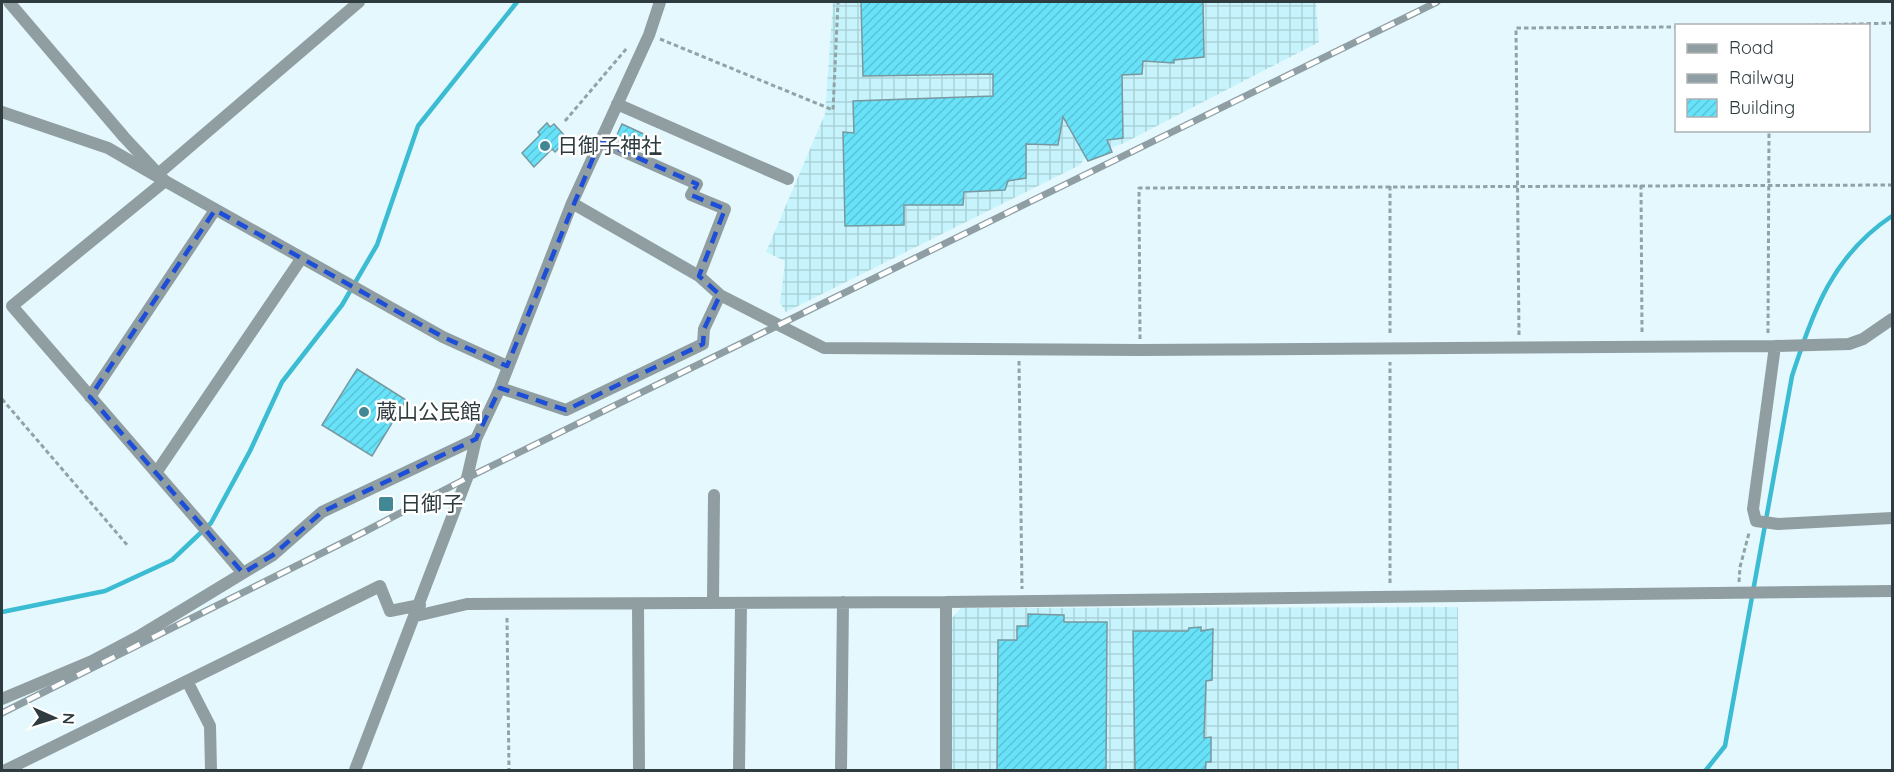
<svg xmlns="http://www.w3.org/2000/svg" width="1894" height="772" font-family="Quicksand,'Noto Sans JP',sans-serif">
  <defs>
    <pattern id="industrial-grid" width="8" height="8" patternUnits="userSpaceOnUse" patternTransform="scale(1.5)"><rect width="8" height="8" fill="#c7f4fc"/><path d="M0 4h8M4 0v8" fill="none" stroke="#abd2d9"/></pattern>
    <pattern id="building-hatch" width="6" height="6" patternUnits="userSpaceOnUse" patternTransform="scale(1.5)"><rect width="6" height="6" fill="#67e2f8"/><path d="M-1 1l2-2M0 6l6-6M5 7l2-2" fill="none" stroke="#5ac3d6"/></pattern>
  </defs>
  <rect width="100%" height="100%" fill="#e4f8fd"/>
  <path fill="url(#industrial-grid)" d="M833,2H1316L1319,42L1124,143L1085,158L1080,165L786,312L780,303L785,261L766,252L825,114Z
    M1458,607L1459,770H951L952,618L961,608Z"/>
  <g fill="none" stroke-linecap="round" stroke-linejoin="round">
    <path stroke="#3bbcd2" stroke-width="4.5" d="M2,612L105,591L172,560L211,523L250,451L282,382L342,305L377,245L418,126L517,2
      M1706,770L1725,746L1792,376C1814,310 1832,256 1892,216"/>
  </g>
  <path fill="url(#building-hatch)" stroke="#78989f" stroke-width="1.5" d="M861,2H1203L1204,57L1174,60V63L1143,61L1142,74L1122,75L1123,138L1107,140L1112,152L1088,161L1063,117L1058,145L1026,144V178L1008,181L1005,190L964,192L963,205H904V225L845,226L843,132L854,133L853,101L993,96V74L863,76Z
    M547,123L550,127L554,124L564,135L560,139L564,143L555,152L552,149L534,167L522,153L540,135L538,132Z
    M622,124L648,136L642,151L615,139Z
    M357,369L406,400L372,456L322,425Z
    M1028,614L1064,615V622H1107L1106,771H997L998,640H1017V626H1028Z
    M1201,627V631L1213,629L1212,680L1206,681L1204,738L1211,737V762H1206L1205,771H1135L1133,631H1188L1189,628Z"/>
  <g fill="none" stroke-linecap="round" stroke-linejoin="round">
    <path stroke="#92a3a7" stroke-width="3" stroke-dasharray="4.5 3" stroke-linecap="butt" d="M1784,26L1892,23
      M660,39L833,110L838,2
      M565,121L627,48
      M1641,185L1642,333
      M1390,186V334
      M1768,333L1769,130
      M1519,335L1516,28L1676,27
      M1140,339L1139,188L1892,185
      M1019,361L1022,589
      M2,399L128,546
      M1739,582L1740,567L1749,533
      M1390,583V362
      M507,618L509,770"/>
    <path stroke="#909ea1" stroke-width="12" d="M617,104L788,179
      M2,112L108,148L165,181L12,306L243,573
      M158,174L359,2
      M572,203L699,276L725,209L691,195L697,184L600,141
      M720,295L824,348L1140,350L1775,346
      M1892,319L1863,339L1849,344L1775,346L1753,509L1756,521L1778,524L1892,518
      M500,388L566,410L703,344L704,329L720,295L699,276
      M90,397L215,210
      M156,473L301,259
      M713,603L714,495
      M638,604L639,770
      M416,616L467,604L946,602
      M187,681L210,726L211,770
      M2,699L92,661L141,635L273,555L322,512L476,439
      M6,770L380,586L390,611L420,605
      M355,770L467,478L476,439L500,388L572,203L649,35L660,2
      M739,770L741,603
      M841,770L843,602
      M946,770V602L1892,591"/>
    <path stroke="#909ea1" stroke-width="12" d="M9,2L124,137L165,181L443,337L507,366"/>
    <defs>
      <path id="rail" d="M2,713L364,532L467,478L1437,2"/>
    </defs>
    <use href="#rail" stroke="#8e9ea3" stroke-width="7"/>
    <use href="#rail" stroke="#fff" stroke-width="4.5" stroke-dasharray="14" stroke-linecap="butt"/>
  </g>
  <path fill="none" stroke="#1d4ed8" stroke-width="4.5" stroke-dasharray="12 8" stroke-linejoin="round" d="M600,141L697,184L691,195L725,209L699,276L720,295L704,329L703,344L566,410L500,388L476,439L322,512L273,555L243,573L90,397L215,210L443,337L507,366Z"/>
  <g fill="#428794" stroke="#fff" stroke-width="2">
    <circle cx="545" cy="146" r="6"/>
    <circle cx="364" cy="412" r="6"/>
    <rect x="378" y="496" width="16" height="16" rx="3"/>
  </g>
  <g text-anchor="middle" stroke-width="5" stroke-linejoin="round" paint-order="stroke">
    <g font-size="21" fill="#2f3c3f" stroke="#fff" text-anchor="start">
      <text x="557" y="153">日御子神社</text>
      <text x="376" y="419">蔵山公民館</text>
      <text x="400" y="511">日御子</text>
    </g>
  </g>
  <rect width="1894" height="772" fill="none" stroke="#2f3c3f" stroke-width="6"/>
  <rect x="1675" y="24" width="195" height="108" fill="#ffffff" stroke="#acb1b2" stroke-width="1.5"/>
  <rect x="1687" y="44" width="30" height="9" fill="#909ea1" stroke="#acb1b2" stroke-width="1.5"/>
  <text x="1729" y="54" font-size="18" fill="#2f3c3f">Road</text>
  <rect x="1687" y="74" width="30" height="9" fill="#8e9ea3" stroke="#acb1b2" stroke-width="1.5"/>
  <text x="1729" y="84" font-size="18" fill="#2f3c3f">Railway</text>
  <rect x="1687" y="99" width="30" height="18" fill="url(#building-hatch)" stroke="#acb1b2" stroke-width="1.5"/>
  <text x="1729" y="114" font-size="18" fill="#2f3c3f">Building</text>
  <g transform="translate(54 718) rotate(93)" stroke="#ffffff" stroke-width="4.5" paint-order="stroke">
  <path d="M0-4.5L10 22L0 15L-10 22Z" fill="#2f3c3f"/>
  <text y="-9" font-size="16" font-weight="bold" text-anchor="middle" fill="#2f3c3f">N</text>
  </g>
</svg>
